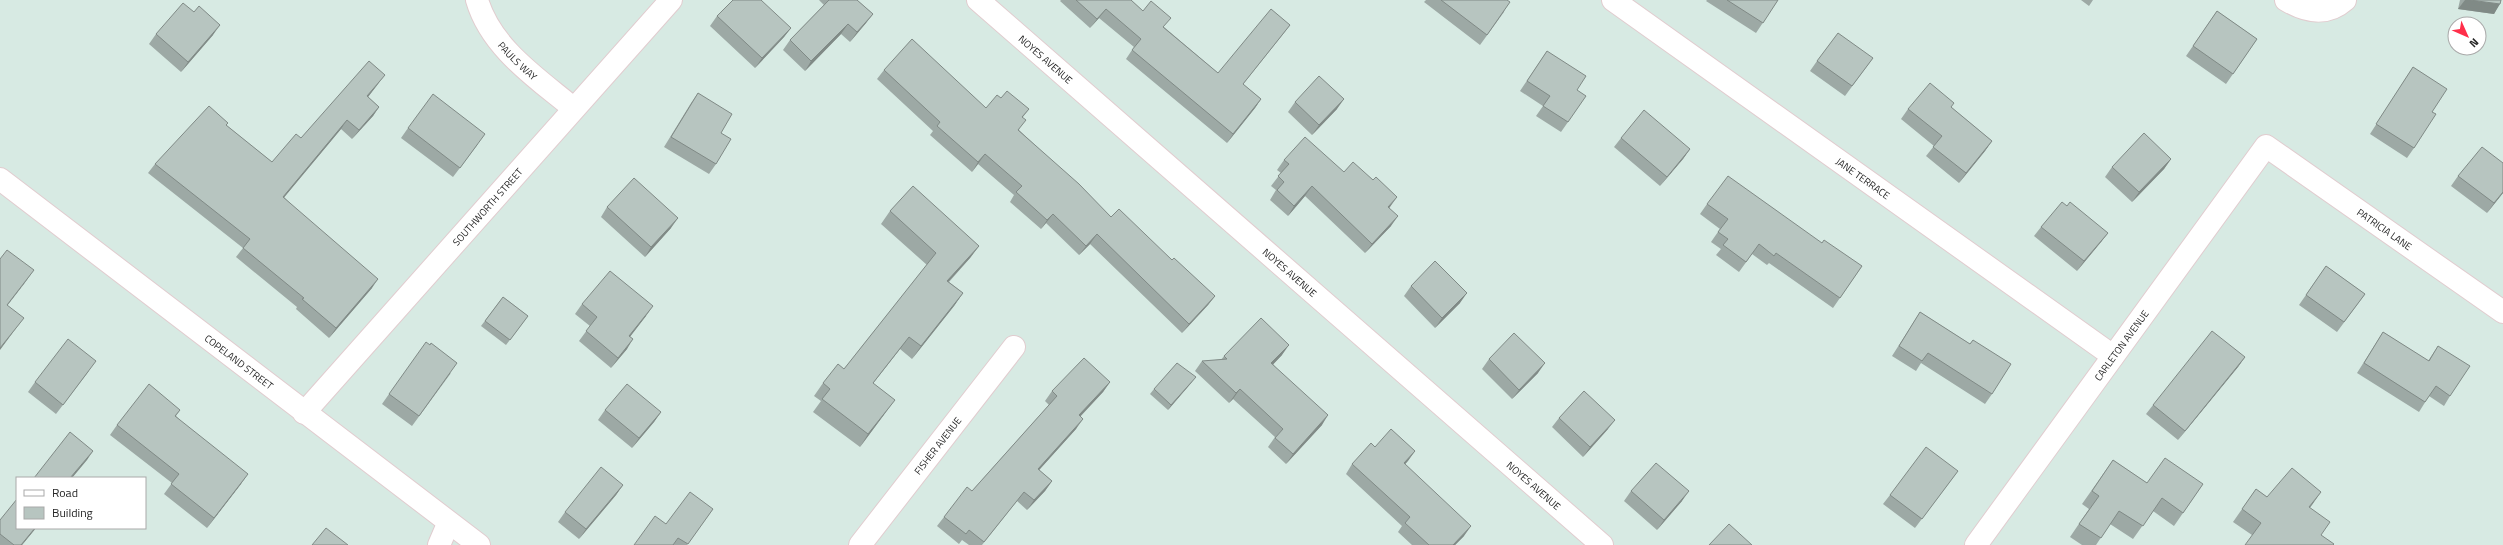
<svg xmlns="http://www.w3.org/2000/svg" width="2503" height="545" font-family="'Titillium Web',sans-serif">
  <rect width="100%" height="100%" fill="#d7eae3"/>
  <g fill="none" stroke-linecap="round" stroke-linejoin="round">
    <defs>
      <g id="minor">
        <path id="s1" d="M477,0C491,48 537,78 573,108"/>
        <path id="s2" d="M978,0L1602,545"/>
        <path id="s3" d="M1613,0L2113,356"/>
        <path d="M2286,0C2306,12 2327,16 2345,0"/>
        <path d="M439,545L448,524"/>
        <path id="s4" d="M860,545L1014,347"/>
        <path id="s5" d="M1976,545L2266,146L2503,312"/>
      </g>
      <g id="tertiary">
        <path id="s6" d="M304,413L671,0"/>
      </g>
      <g id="secondary">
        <path id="s7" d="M0,179L479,545"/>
      </g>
    </defs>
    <use href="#minor" stroke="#e1cccf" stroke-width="24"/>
    <use href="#tertiary" stroke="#e1cccf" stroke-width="24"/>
    <use href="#secondary" stroke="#e1cccf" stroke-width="24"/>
    <use href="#minor" stroke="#fff" stroke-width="22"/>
    <use href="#tertiary" stroke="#fff" stroke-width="22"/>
    <use href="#secondary" stroke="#fff" stroke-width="22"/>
  </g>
  <path fill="#9da9a5" d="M819,0H857L873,14L866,23L850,42L841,34L805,71L783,50L790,40L824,5Z
    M1061,0H1131L1143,11L1164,27L1218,73L1290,25L1283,34L1243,84L1261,99L1255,108L1227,143L1126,59L1134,47L1099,18L1090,28L1060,1Z
    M1426,0H1507L1504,12L1480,45L1424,2Z
    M1707,0H1778L1756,33L1706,1Z
    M2081,0H2093L2089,6Z
    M2460,0H2501L2494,14L2458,9Z
    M2217,11L2257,39L2226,84L2186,56Z
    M194,12L213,35L181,72L149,44L156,34Z
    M717,16L791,28L784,37L755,68L710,26Z
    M1547,51L1577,90L1568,122L1561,132L1536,116L1543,106L1520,91Z
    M1873,58L1845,96L1810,71L1817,61Z
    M2413,67L2432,112L2414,148L2407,158L2370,134Z
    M884,70L986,108L1001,98L1029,109L1023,117L1019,130L1111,217L1172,260L1215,296L1208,305L1182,333L1090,244L1079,255L1046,223L1041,229L1010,202L1014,195L978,164L972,172L930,135L933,131L877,79Z
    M378,84L368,97L379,107L373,116L352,139L341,129L284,197L372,288L329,338L296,309L297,307L236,257L243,248L148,173L155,164L226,125L272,162L301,138Z
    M698,93L721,133L716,164L709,174L664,147L691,103Z
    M1295,102L1337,109L1312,135L1288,112Z
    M1951,107L1992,141L1985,151L1959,183L1926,156L1934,146L1901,119L1908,109Z
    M408,128L478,144L453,177L401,138Z
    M1621,138L1690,149L1683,159L1660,186L1614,147Z
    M2171,159L2164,169L2132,202L2105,177L2112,167Z
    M1284,160L1344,172L1390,207L1389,208L1391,226L1365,253L1305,196L1288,216L1270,200L1276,190L1271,186L1281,173L1277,170Z
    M2458,176L2503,193L2487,213L2451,186Z
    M1707,204L1822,243L1862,266L1833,308L1769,263L1767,265L1752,254L1739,272L1716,255L1721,249L1711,242L1720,229L1700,214Z
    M2067,206L2108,233L2101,242L2077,271L2034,236L2041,227Z
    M607,207L671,228L645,257L601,217Z
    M890,211L979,246L970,258L949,282L963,293L954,306L912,359L900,349L873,383L886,412L860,447L813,412L821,401L814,396L823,383L844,369L927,265L881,224Z
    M2326,266L2365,294L2337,332L2299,305Z
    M1411,286L1460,303L1435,328L1404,296Z
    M503,297L528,316L506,345L481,326Z
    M582,304L646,316L630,336L627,349L611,368L579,341L590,326L575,314Z
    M1920,312L1970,344L1973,340L1992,394L1985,404L1921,363L1916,371L1892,356Z
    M2383,332L2428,361L2438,346L2450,396L2444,406L2429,396L2419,412L2357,373Z
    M1282,355L1273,364L1322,425L1286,464L1268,447L1275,437L1233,399L1229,403L1195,371L1202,361L1221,360L1224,356Z
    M2245,357L2238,367L2178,440L2146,414L2153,405Z
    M1489,359L1538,373L1512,399L1482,369Z
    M89,371L56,414L28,392L35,382Z
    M451,373L412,426L382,404L389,394Z
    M1110,382L1103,392L1080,417L1076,429L1039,470L1052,481L1045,491L1027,510L1017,501L982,545H969L962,540L959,544L937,526L944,517L972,491L1049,405L1045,401L1052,391Z
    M1192,382L1168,410L1150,394L1154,389Z
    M180,410L176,416L241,484L207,528L164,494L172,483L110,435L117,425Z
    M605,410L661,412L654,422L632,448L598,420Z
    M1559,418L1608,429L1583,457L1552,427Z
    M1375,447L1415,451L1405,464L1464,536L1455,545H1412L1398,532L1402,526L1346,474L1352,464Z
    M2113,460L2147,483L2203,484L2174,526L2153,511L2133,539L2110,524L2096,545H2082L2070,537L2089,509L2082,504Z
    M1958,471L1915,528L1883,504L1890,495Z
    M623,485L616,495L579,539L558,522L565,512Z
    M2256,489L2267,497L2321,492L2252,535L2233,522Z
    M1631,491L1682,501L1657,530L1624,501Z
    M713,509L687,545H634L666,524Z
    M0,520L17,528H36L22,545H0Z"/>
  <path fill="#808a86" d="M2465,0H2470L2500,4L2494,14L2458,9Z
    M1106,9L1099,18L1090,28L1097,19Z
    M873,14L866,23L850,42L857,32Z
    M848,24L841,34L805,71L811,61Z
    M220,25L213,35L181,72L188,62Z
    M1290,25L1283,34L1236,93L1243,84Z
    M791,28L784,37L755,68L762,58Z
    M385,75L378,84L361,106L367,96Z
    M1261,99L1255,108L1227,143L1233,134Z
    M1344,99L1337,109L1312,135L1319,125Z
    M379,107L373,116L352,139L359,130Z
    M347,120L341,129L277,206L283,197Z
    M1992,141L1985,151L1959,183L1966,173Z
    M1690,149L1683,159L1660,186L1667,177Z
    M985,154L978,164L972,172L978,162Z
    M2171,159L2164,169L2132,202L2139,192Z
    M1312,186L1305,196L1288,216L1294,206Z
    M2503,192V193L2487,213L2494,203Z
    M1397,197L1390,207L1381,216L1388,207Z
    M1053,214L1046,223L1041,229L1047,220Z
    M1398,216L1391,226L1365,253L1372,244Z
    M678,218L671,228L645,257L651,247Z
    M2108,233L2101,242L2077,271L2084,261Z
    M1097,234L1090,244L1079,255L1086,246Z
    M979,246L970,258L938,293L947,281Z
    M34,270L24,284L0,315L7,305Z
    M378,279L372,288L329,338L336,328Z
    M963,293L954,306L912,359L921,346Z
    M1467,293L1460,303L1435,328L1442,318Z
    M1215,296L1208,305L1182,333L1189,324Z
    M653,306L646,316L623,346L629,336Z
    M24,318L14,331L0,350V348Z
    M909,337L900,349L864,395L873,383Z
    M633,339L627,349L611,368L618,358Z
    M1289,345L1282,355L1265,373L1271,363Z
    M2245,357L2238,367L2178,440L2185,431Z
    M1545,363L1538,373L1512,399L1519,390Z
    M1196,377L1192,382L1168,410L1171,405Z
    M1110,382L1103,392L1072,425L1079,415Z
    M1240,389L1233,399L1229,403L1236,393Z
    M895,400L886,412L860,447L868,434Z
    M661,412L654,422L632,448L639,438Z
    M1328,415L1322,425L1286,464L1293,454Z
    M1083,419L1076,429L1031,479L1038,469Z
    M1615,420L1608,429L1583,457L1590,447Z
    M93,451L87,460L72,478H70Z
    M1415,451L1408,461L1397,473L1404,463Z
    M248,474L241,484L207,528L214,518Z
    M1052,481L1045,491L1027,510L1034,500Z
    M623,485L616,495L579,539L586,529Z
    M1689,491L1682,501L1657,530L1664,520Z
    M2321,492L2312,505L2301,519L2309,507Z
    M1471,526L1464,536L1455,545H1453Z
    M35,528H36L22,545H21Z"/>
  <path fill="#b7c5c0" stroke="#808a86" d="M733,0H761L791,28L762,58L717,16Z
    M829,0H857L873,14L857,32L848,24L811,61L790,40Z
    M1076,0H1131L1143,11L1151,1L1171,18L1163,27L1218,73L1271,9L1290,25L1243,84L1261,99L1233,134L1132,50L1141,39L1106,9L1097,19Z
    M1441,0H1507L1510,2L1487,35Z
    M1727,0H1778L1763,23Z
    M2470,0H2501L2500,4Z
    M183,3L194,12L199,6L220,25L188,62L156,34Z
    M2217,11L2257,39L2233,74L2193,46Z
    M1838,33L1873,58L1852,86L1817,61Z
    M912,39L986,108L997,95L1001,98L1007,91L1029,109L1022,117L1026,120L1018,130L1079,184L1111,217L1119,209L1172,260L1174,258L1215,296L1189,324L1097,234L1086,246L1053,214L1047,220L1016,192L1022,186L985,154L978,162L937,126L940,122L884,70Z
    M1547,51L1586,76L1577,90L1586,96L1568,122L1543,106L1550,96L1527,81Z
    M369,61L385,75L367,96L379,107L359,130L347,120L283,197L378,279L336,328L302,299L304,298L243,248L250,239L155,164L209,106L228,123L226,125L272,162L296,134L301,138Z
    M2413,67L2447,89L2432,112L2436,114L2414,148L2376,124Z
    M1319,76L1344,99L1319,125L1295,102Z
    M1930,83L1954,103L1951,107L1992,141L1966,173L1933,147L1942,136L1908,109Z
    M698,93L732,114L721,133L731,139L716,164L671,137Z
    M433,94L485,134L460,168L408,128Z
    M1644,110L1690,149L1667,177L1621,138Z
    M2144,133L2171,159L2139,192L2112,167Z
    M1305,137L1344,172L1353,162L1373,180L1376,177L1397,197L1388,207L1398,216L1372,244L1312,186L1294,206L1277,190L1284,182L1278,176L1289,164L1284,160Z
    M2482,147L2503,163V192L2494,203L2458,176Z
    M1728,176L1822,243L1824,240L1862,266L1840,298L1776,253L1774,256L1759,244L1746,262L1723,245L1728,239L1718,232L1728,219L1707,204Z
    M634,178L678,218L651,247L607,207Z
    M913,186L979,246L947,281L963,293L921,346L909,337L873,383L895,400L868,434L822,399L830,389L823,383L838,364L844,369L936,253L890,211Z
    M2062,202L2067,206L2070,202L2108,233L2084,261L2041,227Z
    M7,250L34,270L7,305L24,318L0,348V259Z
    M1435,261L1467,293L1442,318L1411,286Z
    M2326,266L2365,294L2344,322L2306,295Z
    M610,271L653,306L629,336L633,339L618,358L586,331L597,317L582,304Z
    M503,297L528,316L510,340L485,321Z
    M1920,312L1970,344L1973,340L2011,364L1992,394L1928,353L1922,361L1899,346Z
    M1261,318L1289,345L1271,363L1328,415L1293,454L1275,438L1283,429L1240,389L1236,393L1202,361L1227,359L1224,356Z
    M2212,331L2245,357L2185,431L2153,405Z
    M2383,332L2429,361L2438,346L2470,366L2450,396L2436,386L2425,402L2364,363Z
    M1514,333L1545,363L1519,390L1489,359Z
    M68,339L96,361L63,405L35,382Z
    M426,342L430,345L431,343L457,363L419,416L389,394Z
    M1084,358L1110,382L1079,415L1083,419L1038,469L1052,481L1034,500L1024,492L984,542L969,530L966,534L944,517L967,487L972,491L1057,396L1052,391Z
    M1177,363L1196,377L1171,405L1154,389Z
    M149,384L180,410L175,416L248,474L214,518L171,484L179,474L117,425Z
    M627,384L661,412L639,438L605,410Z
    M1584,391L1615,420L1590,447L1559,418Z
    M1391,429L1415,451L1404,463L1471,526L1453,545H1429L1405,523L1410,517L1352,464L1371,443L1375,447Z
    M70,432L93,451L70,478H34Z
    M1926,447L1958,471L1922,519L1890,495Z
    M2165,458L2203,484L2183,513L2162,498L2143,526L2119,511L2101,538L2079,524L2099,496L2092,491L2113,460L2147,483Z
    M1656,463L1689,491L1664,520L1631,491Z
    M601,467L623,485L586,529L565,512Z
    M2292,468L2321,492L2309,507L2330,522L2321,535L2334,544L2333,545H2245L2261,523L2242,509L2256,489L2267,497Z
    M690,492L713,509L688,544L678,538L673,545H634L655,516L666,524Z
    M17,499V528H35L21,545H14L0,534V520Z
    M1729,524L1752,545H1709Z
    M326,528L348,545H312Z"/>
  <g text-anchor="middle" stroke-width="3" stroke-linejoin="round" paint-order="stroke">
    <g font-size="10" fill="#272727" stroke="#fff">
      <text dy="4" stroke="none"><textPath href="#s1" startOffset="74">PAULS WAY</textPath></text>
      <text dy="4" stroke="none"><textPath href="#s2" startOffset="90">NOYES AVENUE</textPath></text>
      <text dy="4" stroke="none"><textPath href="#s3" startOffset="307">JANE TERRACE</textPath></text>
      <text dy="4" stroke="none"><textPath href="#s6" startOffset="276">SOUTHWORTH STREET</textPath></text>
      <text dy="4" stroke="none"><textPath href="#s5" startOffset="638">PATRICIA LANE</textPath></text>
      <text dy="4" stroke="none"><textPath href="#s2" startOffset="414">NOYES AVENUE</textPath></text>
      <text dy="4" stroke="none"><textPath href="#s5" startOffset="247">CARLETON AVENUE</textPath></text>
      <text dy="4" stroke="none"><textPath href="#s7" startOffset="301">COPELAND STREET</textPath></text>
      <text dy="4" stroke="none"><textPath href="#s4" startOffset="126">FISHER AVENUE</textPath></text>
      <text dy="4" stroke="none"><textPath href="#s2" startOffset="738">NOYES AVENUE</textPath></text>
    </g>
  </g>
  <rect x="16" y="477" width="130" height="52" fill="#ffffff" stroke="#a9a9a9"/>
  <rect x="24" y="490" width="20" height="6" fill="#ffffff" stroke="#a9a9a9"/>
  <text x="52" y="497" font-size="12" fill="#272727">Road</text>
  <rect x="24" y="507" width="20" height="12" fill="#b7c5c0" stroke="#a9a9a9"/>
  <text x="52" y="517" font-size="12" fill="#272727">Building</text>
  <g transform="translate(2467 36) rotate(135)"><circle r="19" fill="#ffffff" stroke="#a9a9a9"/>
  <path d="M0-3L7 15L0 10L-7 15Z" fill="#ff2f4a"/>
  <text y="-6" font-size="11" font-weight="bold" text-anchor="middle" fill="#272727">N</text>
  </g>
</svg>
